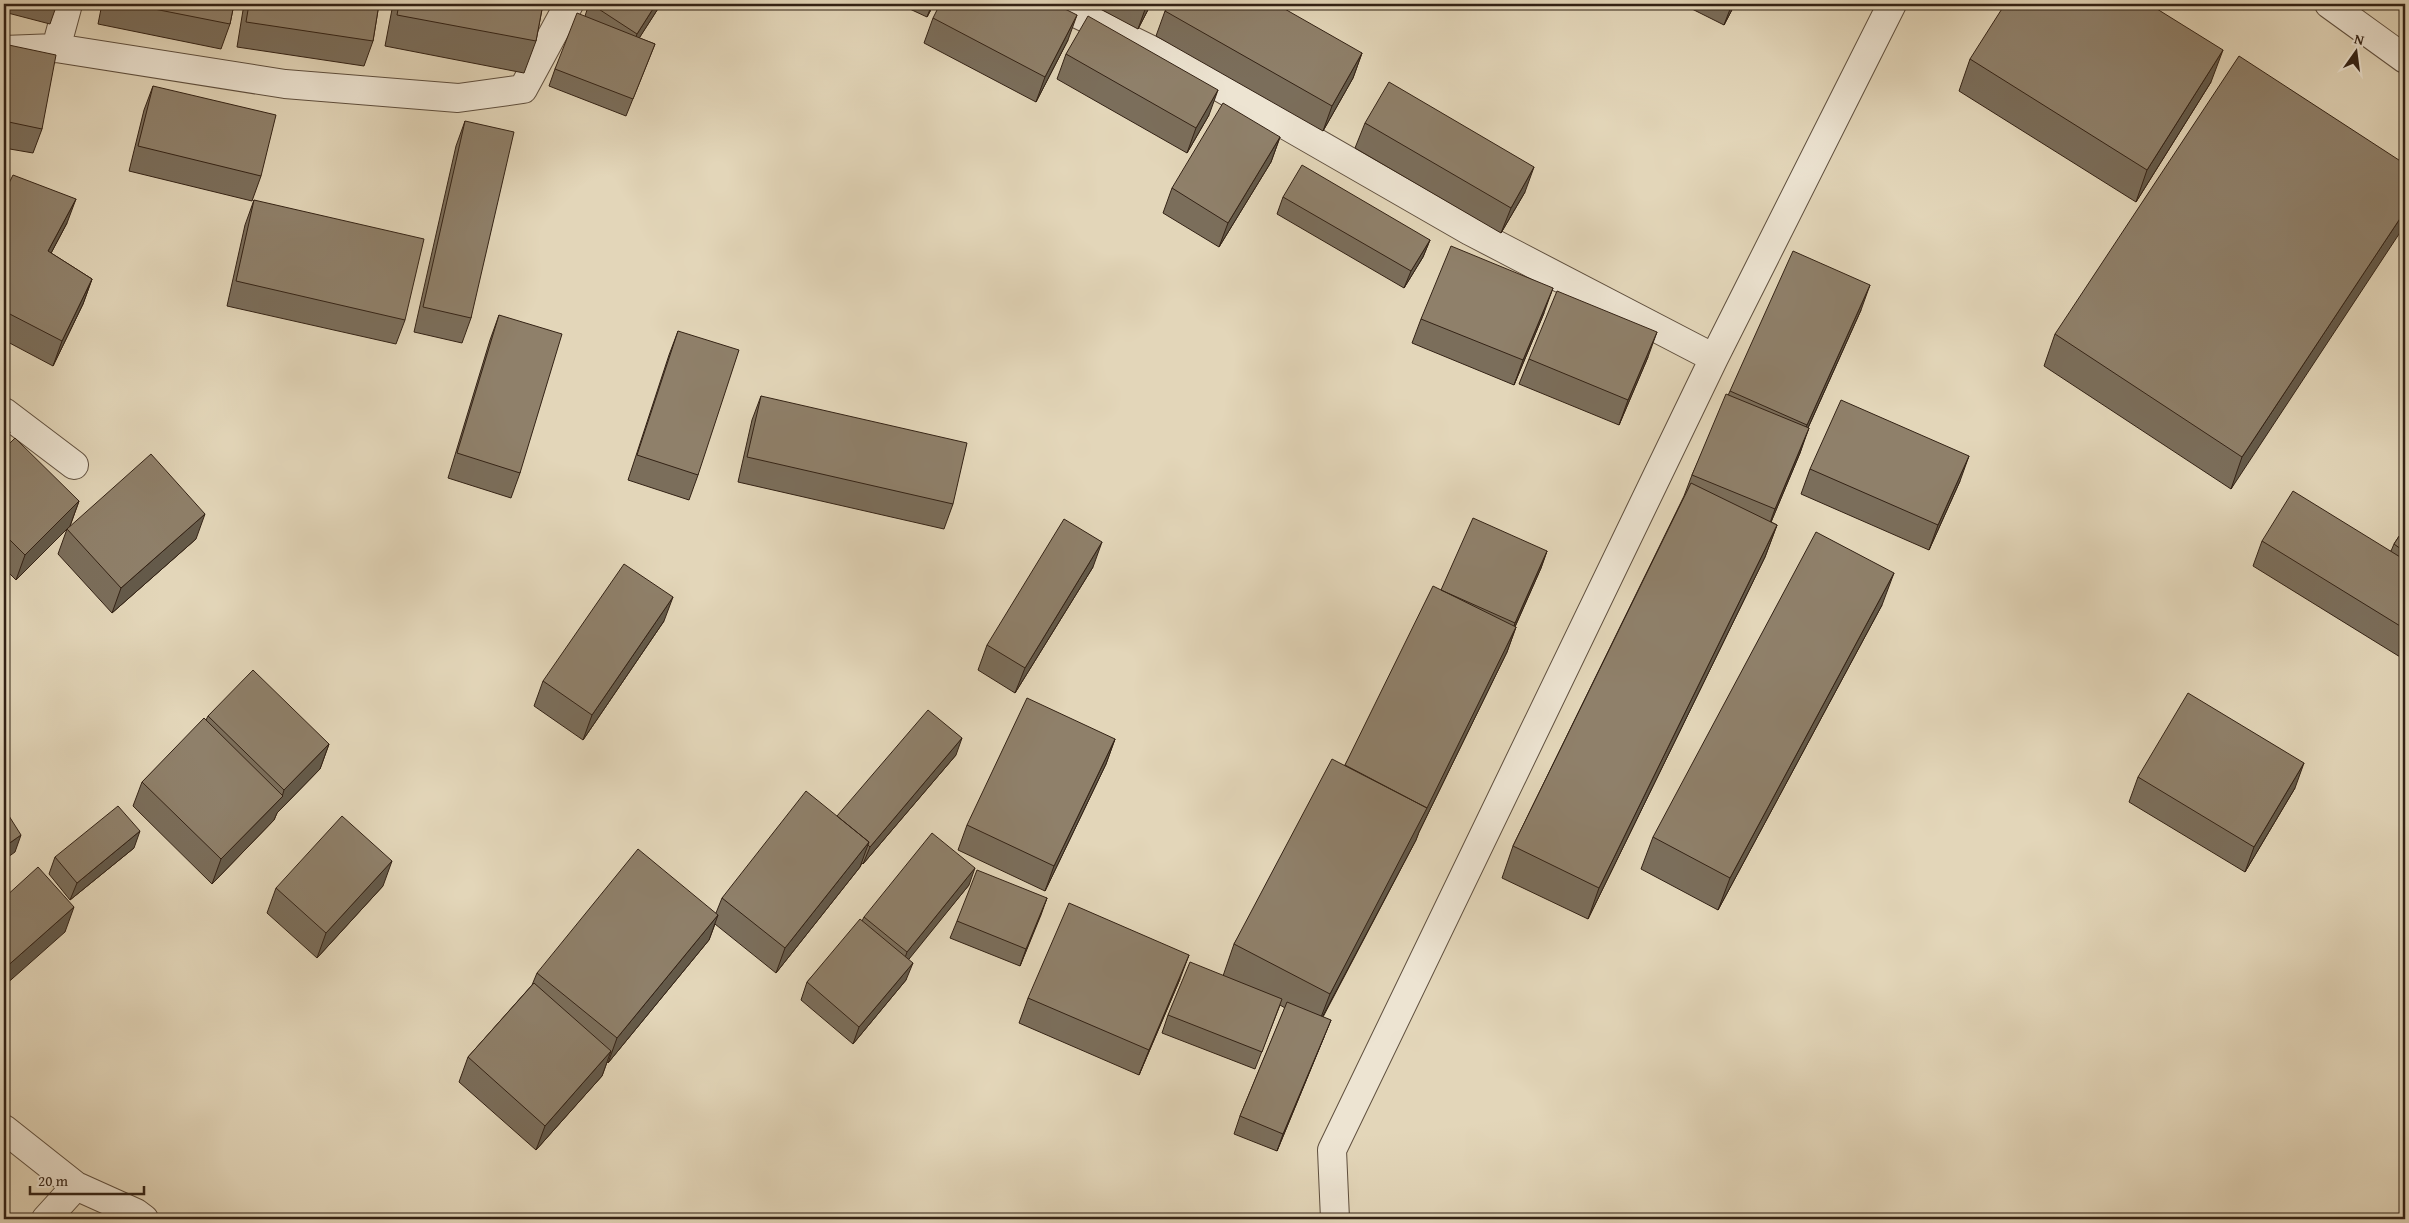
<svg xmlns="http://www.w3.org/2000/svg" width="2409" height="1223" font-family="'Gentium Book Plus',serif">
  <rect width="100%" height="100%" fill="#e3d6b9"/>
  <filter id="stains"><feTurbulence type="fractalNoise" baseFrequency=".004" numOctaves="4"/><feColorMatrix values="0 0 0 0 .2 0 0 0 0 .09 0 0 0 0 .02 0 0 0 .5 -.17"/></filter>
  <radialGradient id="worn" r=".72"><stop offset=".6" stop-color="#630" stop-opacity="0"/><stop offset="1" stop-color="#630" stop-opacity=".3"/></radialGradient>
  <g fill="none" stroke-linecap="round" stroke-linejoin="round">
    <defs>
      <path id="minor" d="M1057,4L1176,62L1470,231L1714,358
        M56,48L68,4
        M4,50L56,48L285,84L458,98L523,89L569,4
        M4,412L74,465
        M4,1129L76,1186L136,1213L144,1219
        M46,1219L76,1186
        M1335,1219L1332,1150L1714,358L1892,4"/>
      <path id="tertiary" d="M2329,4L2405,59"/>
    </defs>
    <use href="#minor" stroke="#5f4f3e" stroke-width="30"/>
    <use href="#tertiary" stroke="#5f4f3e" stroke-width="30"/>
    <use href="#minor" stroke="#ede4d2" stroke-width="28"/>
    <use href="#tertiary" stroke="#ede4d2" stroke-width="28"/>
  </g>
  <path fill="#7b6e5b" stroke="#332215" d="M4,4H57L50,24L4,12Z
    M102,4H234L230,24L221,49L98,24Z
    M244,4H379L373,41L364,66L237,47Z
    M393,4H543L536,41L524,73L385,46Z
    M589,4H661L639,38L655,44L626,116L549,86L555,69L585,16Z
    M899,4H934L927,17Z
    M1091,4H1151L1138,29Z
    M1682,4H1735L1724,25Z
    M1165,11L1362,53L1353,78L1323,131L1156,36Z
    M933,18L1068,40L1036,102L924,43Z
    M4,44L42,129L33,153L4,148Z
    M1066,54L1209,115L1187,153L1057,79Z
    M1970,59L2211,82L2136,202L1959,91Z
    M153,86L261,176L252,201L129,171L144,110Z
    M465,121L471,318L462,343L414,332L456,146Z
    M1365,123L1525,192L1501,233L1355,148Z
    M1280,137L1271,162L1219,247L1163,213L1172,188Z
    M2405,164L2231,489L2044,366L2055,334Z
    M4,193L67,223L51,253L92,279L83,304L53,366L4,340Z
    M1283,197L1430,240L1423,257L1404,288L1277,214Z
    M254,200L405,320L396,344L227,306L245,225Z
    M1861,310L1808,428L1800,453L1771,522L1777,525L1765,557L1588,919L1502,878L1513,846L1684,496L1692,475L1730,391Z
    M1544,313L1514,385L1412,343L1421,319Z
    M499,315L520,473L511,498L448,478L490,340Z
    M678,331L698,475L689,500L628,480L669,355Z
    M1648,357L1619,425L1519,384L1529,359Z
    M761,396L953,504L944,529L738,482L752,420Z
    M4,425V449L79,501L70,526L196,539L112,613L58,554L67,529L16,580L4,568Z
    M1810,469L1960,481L1929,550L1801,494Z
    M2405,527V660L2253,566L2262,541L2391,551L2394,544Z
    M1547,551L1541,568L1515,627H1516L1507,652L1419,832L1416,840L1323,1017L1324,1037L1277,1151L1234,1134L1240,1116L1285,1008L1280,1005L1255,1069L1162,1033L1168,1015L1223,976L1234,944L1345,765L1441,590Z
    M1093,567L1015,693L978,670L987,645Z
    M1882,605L1718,910L1641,869L1653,837Z
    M664,621L583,740L534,706L543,681Z
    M208,716L329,744L320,769L277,813L274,820L212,884L133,806L142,782L206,720Z
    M1115,739L1106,764L1045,891L958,850L967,825Z
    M956,755L863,864L862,863L860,867L776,973L715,924L709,940L608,1063L607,1062L602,1076L536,1150L459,1082L468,1057L532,985L537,973L716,913L722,898L837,816Z
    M2138,777L2295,788L2245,872L2129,802Z
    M134,848L70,900L49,874L55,857Z
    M969,885L908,959L906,980L853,1044L801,1000L807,982L862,921L864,917Z
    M383,886L317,958L267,913L276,888Z
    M1047,898L1020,966L950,938L957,921Z
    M1180,979L1139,1075L1019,1023L1028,998Z"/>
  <path fill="#645a4a" stroke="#332215" d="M656,4H661L631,51L637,34Z
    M932,4H934L927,17Z
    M1147,4H1151L1138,29Z
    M1732,4H1735L1724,25Z
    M1077,15L1068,40L1036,102L1045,77Z
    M2223,50L2211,82L2136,202L2147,170Z
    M1362,53L1353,78L1323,131L1332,106Z
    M1218,90L1209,115L1187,153L1196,128Z
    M1280,137L1271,162L1219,247L1228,223Z
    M1534,167L1525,192L1501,233L1511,208Z
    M76,199L67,223L39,276L48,251Z
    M2405,211V225L2231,489L2242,457Z
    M1430,240L1423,257L1404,288L1411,271Z
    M92,279L83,304L53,366L62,341Z
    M1870,285L1861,310L1798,450L1807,425Z
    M1553,288L1544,313L1514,385L1523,360Z
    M1657,332L1648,357L1619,425L1628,400Z
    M1809,428L1800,453L1766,534L1775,509Z
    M10,432L4,450V439Z
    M1969,456L1960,481L1929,550L1938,525Z
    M79,501L70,526L16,580L25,555Z
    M205,514L196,539L112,613L121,588Z
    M1777,525L1765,557L1588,919L1599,888Z
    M1102,542L1093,567L1015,693L1025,668Z
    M1547,551L1541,568L1509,640L1515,623Z
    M1894,573L1882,605L1718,910L1730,878Z
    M673,597L664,621L583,740L592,715Z
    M1516,627L1507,652L1419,832L1416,840L1318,1025L1330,994Z
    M962,738L956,755L863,864L870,847Z
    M1115,739L1106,764L1045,891L1054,866Z
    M329,744L320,769L277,813L274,820L212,884L221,859L282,797L284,790Z
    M2304,763L2295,788L2245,872L2254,847Z
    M140,831L134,848L70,900L77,883Z
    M21,835L15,852L4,860V847Z
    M869,842L860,867L776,973L785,948Z
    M392,861L383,886L317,958L326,933Z
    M975,868L969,885L901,969L907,952Z
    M1047,898L1041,915L1020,966L1026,949Z
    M74,907L65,932L4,986V969Z
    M718,915L709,940L608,1063L617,1038Z
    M1189,955L1180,979L1139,1075L1149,1050Z
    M913,963L906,980L853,1044L859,1027Z
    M1331,1020L1324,1037L1277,1151L1283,1134Z
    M611,1051L602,1076L536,1150L545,1126Z"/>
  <path fill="#8f806a" stroke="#332215" d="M129,4H234L230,24Z
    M249,4H379L373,41L246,22Z
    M399,4H543L536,41L397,15Z
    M591,4H656L637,34Z
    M940,4H1055L1077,15L1045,77L933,18Z
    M1169,4H1276L1362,53L1332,106L1165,11Z
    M2005,4H2149L2223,50L2147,170L1970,59Z
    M577,13L655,44L633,99L555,69Z
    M1088,16L1218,90L1196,128L1066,54Z
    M4,44L56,55L42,129L4,121Z
    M2239,56L2405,164V211L2242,457L2055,334Z
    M1389,82L1534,167L1511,208L1365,123Z
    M153,86L276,115L261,176L138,146Z
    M1223,103L1280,137L1228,223L1172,188Z
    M465,121L514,132L471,318L423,307Z
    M1302,165L1430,240L1411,271L1283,197Z
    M13,175L76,199L48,251L92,279L62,341L4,311V193Z
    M254,200L424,239L405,320L236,281Z
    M1451,246L1553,288L1523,360L1421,319Z
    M1793,251L1870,285L1807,425L1730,391Z
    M1557,291L1657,332L1628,400L1529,359Z
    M499,315L562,334L520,473L457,453Z
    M678,331L739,350L698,475L637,455Z
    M1726,394L1809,428L1775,509L1692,475Z
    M761,396L967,443L953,504L747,457Z
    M1841,400L1969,456L1938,525L1810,469Z
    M4,425L10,432L4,439Z
    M15,438L79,501L25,555L4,534V449Z
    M151,454L205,514L121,588L67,529Z
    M1691,483L1777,525L1599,888L1513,846Z
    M2293,491L2405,560V629L2262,541Z
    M1473,518L1547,551L1515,623L1441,590Z
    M1064,519L1102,542L1025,668L987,645Z
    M2405,527V552L2394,544Z
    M1816,532L1894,573L1730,878L1653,837Z
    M624,564L673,597L592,715L543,681Z
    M1433,586L1516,627L1427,808L1345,765Z
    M253,670L329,744L284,790L208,716Z
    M2188,693L2304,763L2254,847L2138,777Z
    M1027,698L1115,739L1054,866L967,825Z
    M928,710L962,738L870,847L868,845L869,842L837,816Z
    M204,718L283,796L221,859L142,782Z
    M1332,759L1427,808L1330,994L1234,944Z
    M806,791L869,842L785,948L722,898Z
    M118,806L140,831L77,883L55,857Z
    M4,808L21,835L4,847Z
    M342,816L392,861L326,933L276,888Z
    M932,833L975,868L907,952L864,917Z
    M638,849L718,915L617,1038L537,973Z
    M38,867L74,907L4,969V898Z
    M977,870L1047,898L1026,949L957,921Z
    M1069,903L1189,955L1149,1050L1028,998Z
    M860,919L913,963L859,1027L807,982Z
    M1190,962L1282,999L1262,1052L1168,1015Z
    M534,983L611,1051L545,1126L468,1057Z
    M1287,1002L1331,1020L1283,1134L1240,1116Z"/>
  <rect width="2409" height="1223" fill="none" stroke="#e3d6b9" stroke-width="20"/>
  <rect x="5" y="5" width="2399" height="1213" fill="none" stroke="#332215" stroke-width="2.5"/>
  <rect x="10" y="10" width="2389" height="1203" fill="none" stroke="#332215"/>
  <g transform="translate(2356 52) rotate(14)" stroke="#ede4d2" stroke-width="4" paint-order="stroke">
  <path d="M0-4L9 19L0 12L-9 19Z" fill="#332215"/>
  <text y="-8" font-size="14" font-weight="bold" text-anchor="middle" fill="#332215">N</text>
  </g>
  <path d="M30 1186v8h114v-8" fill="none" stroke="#332215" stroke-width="2.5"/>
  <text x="38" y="1186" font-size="15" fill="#332215" stroke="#ede4d2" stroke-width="4" paint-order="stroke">20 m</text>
  <rect width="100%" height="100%" filter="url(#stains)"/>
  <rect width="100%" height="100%" fill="url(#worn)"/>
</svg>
